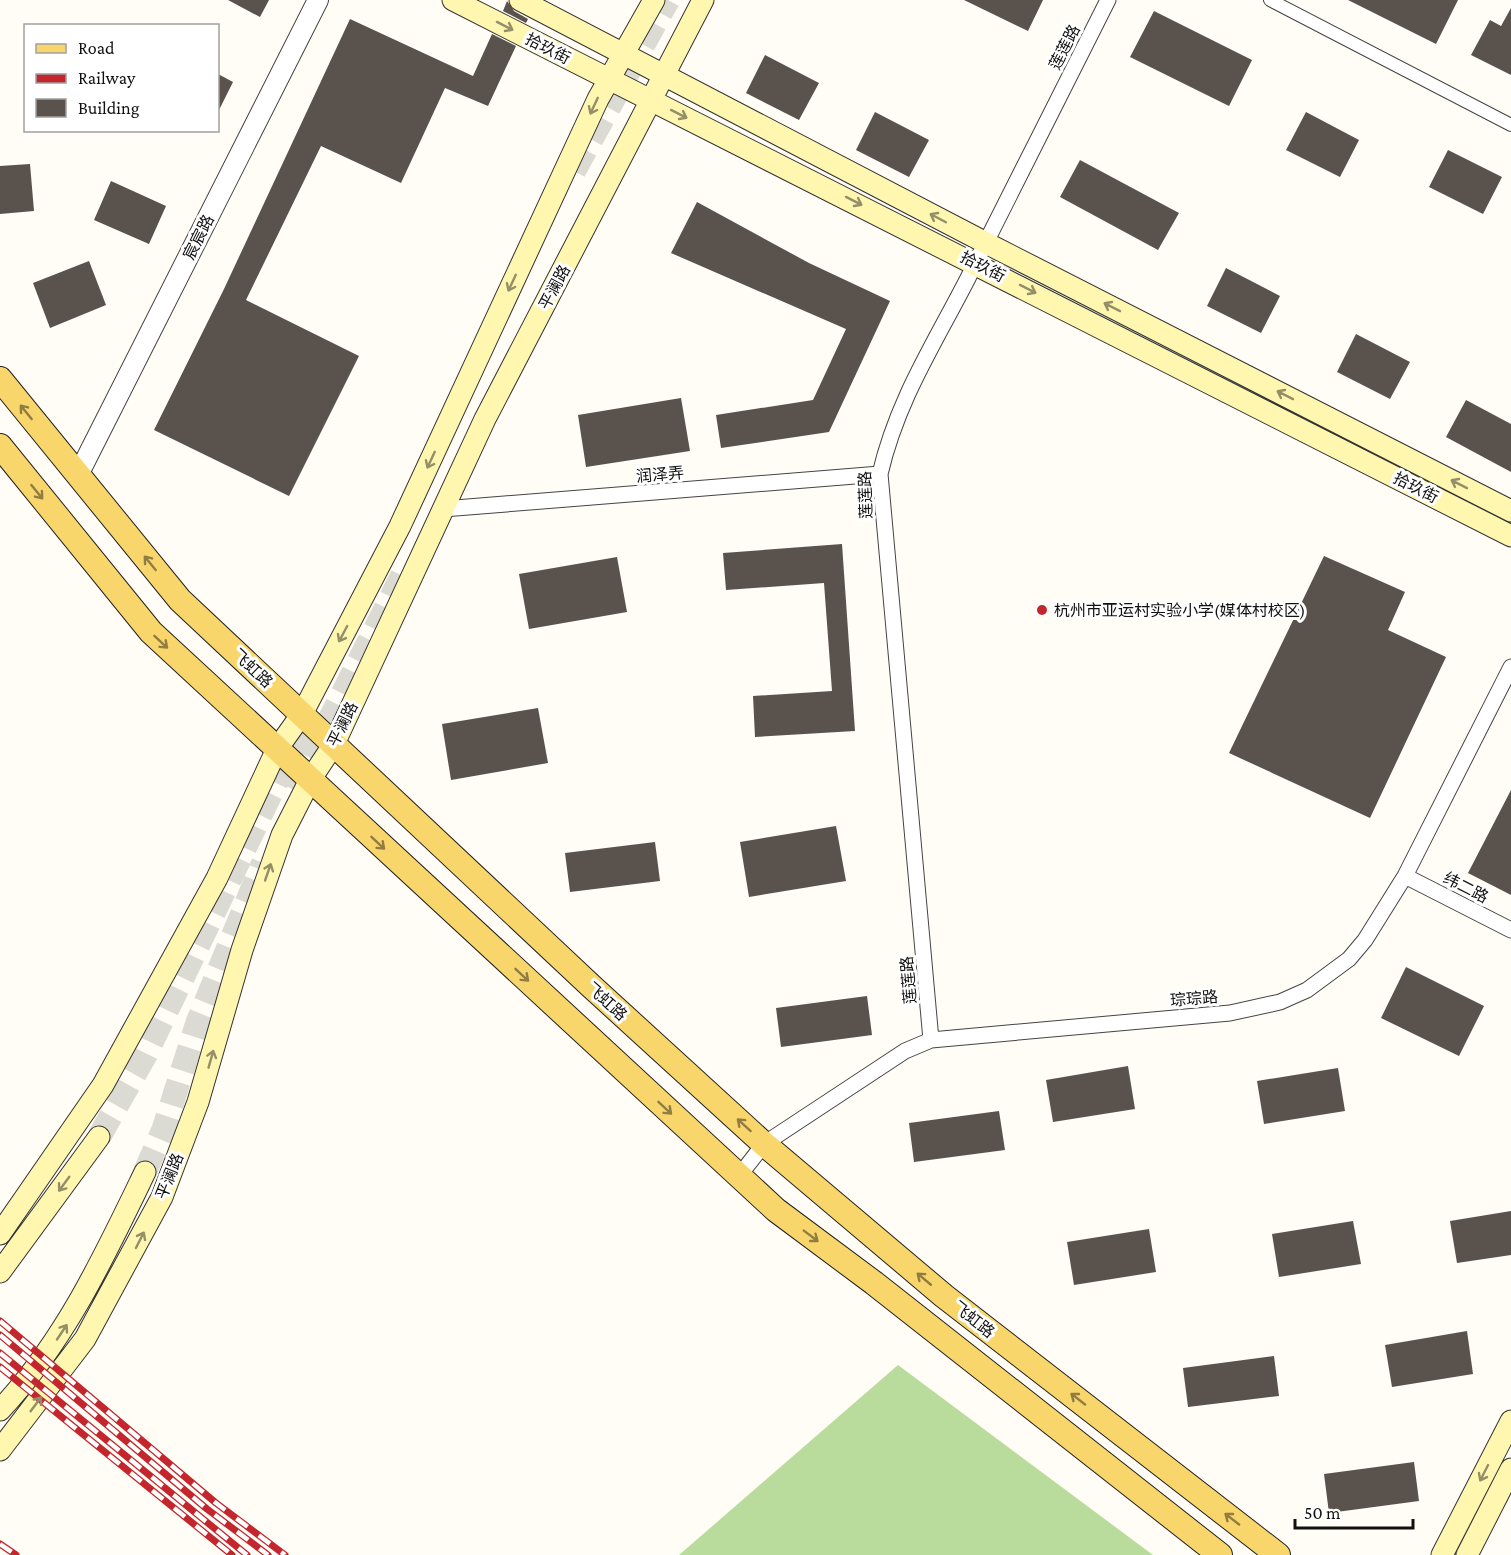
<svg xmlns="http://www.w3.org/2000/svg" width="1511" height="1555" font-family="'Crimson Pro','Noto Sans SC',serif">
  <rect width="100%" height="100%" fill="#fffdf5"/>
  <path fill="#b9dc9c" d="M898,1365L1153,1555H679Z"/>
  <path fill="#5a524d" d="M228,0H269L260,17Z
    M964,0H1043L1028,31Z
    M1348,0H1458L1436,44Z
    M507,1L514,11L528,19L526,23L503,11Z
    M1511,8V75L1471,55L1490,20L1501,26Z
    M1154,11L1252,60L1229,106L1130,57Z
    M350,19L473,76L492,34L516,46L488,106L445,88L401,183L321,146L246,300L359,356L289,496L154,430L224,289Z
    M765,55L819,83L799,120L746,93Z
    M218,74L233,82L218,112Z
    M875,112L929,140L909,177L856,150Z
    M1306,112L1359,140L1340,177L1286,150Z
    M1448,150L1502,177L1483,214L1429,187Z
    M1080,160L1179,213L1158,250L1060,197Z
    M30,164L34,211L0,214V166Z
    M111,181L166,206L149,244L94,220Z
    M697,202L809,263L890,301L829,432L721,448L716,415L813,400L846,329L671,253Z
    M89,261L106,305L50,328L33,283Z
    M1226,268L1280,296L1261,333L1207,306Z
    M1356,334L1410,362L1390,399L1337,372Z
    M681,398L690,451L586,467L578,415Z
    M1466,400L1511,424V472L1446,437Z
    M842,544L855,731L755,737L753,696L832,691L824,583L726,590L723,553Z
    M1324,556L1405,592L1388,630L1446,657L1370,818L1229,753Z
    M617,557L627,612L529,629L519,574Z
    M538,708L548,763L451,780L442,724Z
    M1511,790V895L1468,873Z
    M836,826L846,881L749,897L740,842Z
    M655,842L660,881L570,892L565,853Z
    M1406,967L1484,1006L1459,1056L1381,1018Z
    M867,996L872,1035L781,1047L776,1008Z
    M1128,1066L1135,1109L1053,1122L1046,1080Z
    M1338,1068L1345,1111L1264,1124L1257,1081Z
    M999,1111L1005,1150L914,1162L909,1123Z
    M1511,1211V1255L1457,1263L1450,1221Z
    M1353,1221L1361,1264L1279,1277L1272,1234Z
    M1149,1229L1156,1272L1074,1285L1067,1242Z
    M1467,1331L1473,1374L1392,1387L1385,1345Z
    M1274,1356L1279,1396L1188,1407L1183,1368Z
    M1414,1462L1419,1501L1329,1513L1324,1474Z"/>
  <g fill="none" stroke-linecap="round" stroke-linejoin="round">
    <path stroke="#dbdad3" stroke-width="24" stroke-dasharray="24 12" stroke-linecap="butt" d="M574,171L668,0
      M294,790L404,572
      M99,1137L146,1054L311,710
      M145,1172L164,1128L198,1021L263,863"/>
    <defs>
      <path id="pedestrian" d="M1270,0L1511,125"/>
      <path id="minor" d="M443,509L880,474
        M1405,876L1511,930
        M931,1040L880,474C897,401 933,346 967,280C1014,187 1061,93 1108,0
        M739,1176L764,1144L905,1051L931,1040L1230,1013L1280,1002L1307,990L1349,959L1365,940L1405,876L1511,667"/>
      <path id="tertiary" d="M78,475L318,0"/>
      <path id="secondary" d="M453,0L1511,536
        M520,0L986,243L1511,511
        M0,1234L103,1085L217,878L277,749L302,714L400,526L598,99L654,0
        M0,1272L99,1137
        M0,1410C65,1341 104,1257 145,1172
        M0,1450L85,1339L162,1197L198,1102L242,950L282,835L310,780L334,744L485,419L703,0
        M1442,1555L1511,1421
        M1467,1555L1511,1469"/>
      <path id="primary" d="M0,379L180,600L591,986L764,1144L944,1296L1278,1555
        M0,446L151,632L776,1210L874,1283L1220,1555"/>
    </defs>
    <use href="#pedestrian" stroke="#444" stroke-width="14"/>
    <use href="#minor" stroke="#444" stroke-width="17"/>
    <use href="#tertiary" stroke="#444" stroke-width="22"/>
    <use href="#secondary" stroke="#333" stroke-width="23"/>
    <use href="#primary" stroke="#222" stroke-width="26"/>
    <use href="#pedestrian" stroke="#fff" stroke-width="12"/>
    <use href="#minor" stroke="#fff" stroke-width="15"/>
    <use href="#tertiary" stroke="#fff" stroke-width="20"/>
    <use href="#secondary" stroke="#fff6b0" stroke-width="21"/>
    <use href="#primary" stroke="#f9d66b" stroke-width="24"/>
    <defs>
      <path id="rail" d="M0,1321L216,1503L285,1555
        M0,1335L207,1509L268,1555
        M0,1353L247,1555
        M0,1367L232,1555
        M0,1544L16,1555"/>
    </defs>
    <use href="#rail" stroke="#c4262e" stroke-width="7"/>
    <use href="#rail" stroke="#fff" stroke-width="4.5" stroke-dasharray="14" stroke-linecap="butt"/>
  </g>
  <defs><path id="oneway-shaft" d="M-6 0H5M1.5-3L5.5 0L1.5 3" fill="none" stroke-width="1.6" stroke-linecap="round" stroke-linejoin="round" transform="scale(1.5)"/></defs>
  <g stroke="#948f68">
    <use href="#oneway-shaft" transform="translate(505 26) rotate(27)"/>
    <use href="#oneway-shaft" transform="translate(594 106) rotate(115)"/>
    <use href="#oneway-shaft" transform="translate(679 114) rotate(27)"/>
    <use href="#oneway-shaft" transform="translate(854 201) rotate(27)"/>
    <use href="#oneway-shaft" transform="translate(938 218) rotate(-152)"/>
    <use href="#oneway-shaft" transform="translate(512 283) rotate(115)"/>
    <use href="#oneway-shaft" transform="translate(1028 289) rotate(27)"/>
    <use href="#oneway-shaft" transform="translate(1112 307) rotate(-153)"/>
    <use href="#oneway-shaft" transform="translate(1285 395) rotate(-153)"/>
    <use href="#oneway-shaft" transform="translate(431 460) rotate(115)"/>
    <use href="#oneway-shaft" transform="translate(1459 484) rotate(-153)"/>
    <use href="#oneway-shaft" transform="translate(343 634) rotate(118)"/>
    <use href="#oneway-shaft" transform="translate(268 872) rotate(-71)"/>
    <use href="#oneway-shaft" transform="translate(211 1059) rotate(-74)"/>
    <use href="#oneway-shaft" transform="translate(64 1184) rotate(126)"/>
    <use href="#oneway-shaft" transform="translate(140 1240) rotate(-63)"/>
    <use href="#oneway-shaft" transform="translate(62 1332) rotate(-56)"/>
    <use href="#oneway-shaft" transform="translate(36 1404) rotate(-53)"/>
    <use href="#oneway-shaft" transform="translate(1484 1473) rotate(117)"/>
  </g>
  <g stroke="#917d42">
    <use href="#oneway-shaft" transform="translate(26 412) rotate(-129)"/>
    <use href="#oneway-shaft" transform="translate(37 492) rotate(51)"/>
    <use href="#oneway-shaft" transform="translate(150 563) rotate(-129)"/>
    <use href="#oneway-shaft" transform="translate(161 642) rotate(43)"/>
    <use href="#oneway-shaft" transform="translate(378 843) rotate(43)"/>
    <use href="#oneway-shaft" transform="translate(522 975) rotate(43)"/>
    <use href="#oneway-shaft" transform="translate(665 1108) rotate(43)"/>
    <use href="#oneway-shaft" transform="translate(744 1125) rotate(-138)"/>
    <use href="#oneway-shaft" transform="translate(811 1236) rotate(37)"/>
    <use href="#oneway-shaft" transform="translate(924 1279) rotate(-140)"/>
    <use href="#oneway-shaft" transform="translate(1078 1399) rotate(-142)"/>
    <use href="#oneway-shaft" transform="translate(1232 1519) rotate(-142)"/>
  </g>
  <circle fill="#c4262e" stroke="#fff" stroke-width="2" cx="1042" cy="610" r="6"/>
  <g text-anchor="middle" stroke-width="6" stroke-linejoin="round" paint-order="stroke">
    <g font-size="16" fill="#111" stroke="#fff">
      <text transform="translate(1064 47) rotate(-63)" y="6">莲莲路</text>
      <text transform="translate(548 48) rotate(27)" y="6">拾玖街</text>
      <text transform="translate(198 237) rotate(-63)" y="6">宸宸路</text>
      <text transform="translate(983 266) rotate(27)" y="6">拾玖街</text>
      <text transform="translate(554 287) rotate(-62)" y="6">平澜路</text>
      <text transform="translate(660 474) rotate(-5)" y="6">润泽弄</text>
      <text transform="translate(1416 487) rotate(27)" y="6">拾玖街</text>
      <text transform="translate(865 495) rotate(-92)" y="6">莲莲路</text>
      <text transform="translate(253 668) rotate(43)" y="6">飞虹路</text>
      <text transform="translate(342 724) rotate(-64)" y="6">平澜路</text>
      <text transform="translate(1466 887) rotate(27)" y="6">纬二路</text>
      <text transform="translate(908 980) rotate(-95)" y="6">莲莲路</text>
      <text transform="translate(1194 998) rotate(-5)" y="6">琮琮路</text>
      <text transform="translate(607 1001) rotate(42)" y="6">飞虹路</text>
      <text transform="translate(169 1176) rotate(-68)" y="6">平澜路</text>
      <text transform="translate(974 1319) rotate(38)" y="6">飞虹路</text>
    </g>
    <g font-size="16" fill="#111" stroke="#fff" text-anchor="start">
      <text x="1054" y="616">杭州市亚运村实验小学(媒体村校区)</text>
    </g>
  </g>
  <rect x="24" y="24" width="195" height="108" fill="#ffffff" stroke="#a0a0a0" stroke-width="1.5"/>
  <rect x="36" y="44" width="30" height="9" fill="#f9d66b" stroke="#a0a0a0" stroke-width="1.5"/>
  <text x="78" y="54" font-size="18" fill="#111111">Road</text>
  <rect x="36" y="74" width="30" height="9" fill="#c4262e" stroke="#a0a0a0" stroke-width="1.5"/>
  <text x="78" y="84" font-size="18" fill="#111111">Railway</text>
  <rect x="36" y="99" width="30" height="18" fill="#5a524d" stroke="#a0a0a0" stroke-width="1.5"/>
  <text x="78" y="114" font-size="18" fill="#111111">Building</text>
  <path d="M1295 1519v9h118v-9" fill="none" stroke="#111111" stroke-width="3"/>
  <text x="1304" y="1519" font-size="18" fill="#111111" stroke="#ffffff" stroke-width="4.5" paint-order="stroke">50 m</text>
</svg>
